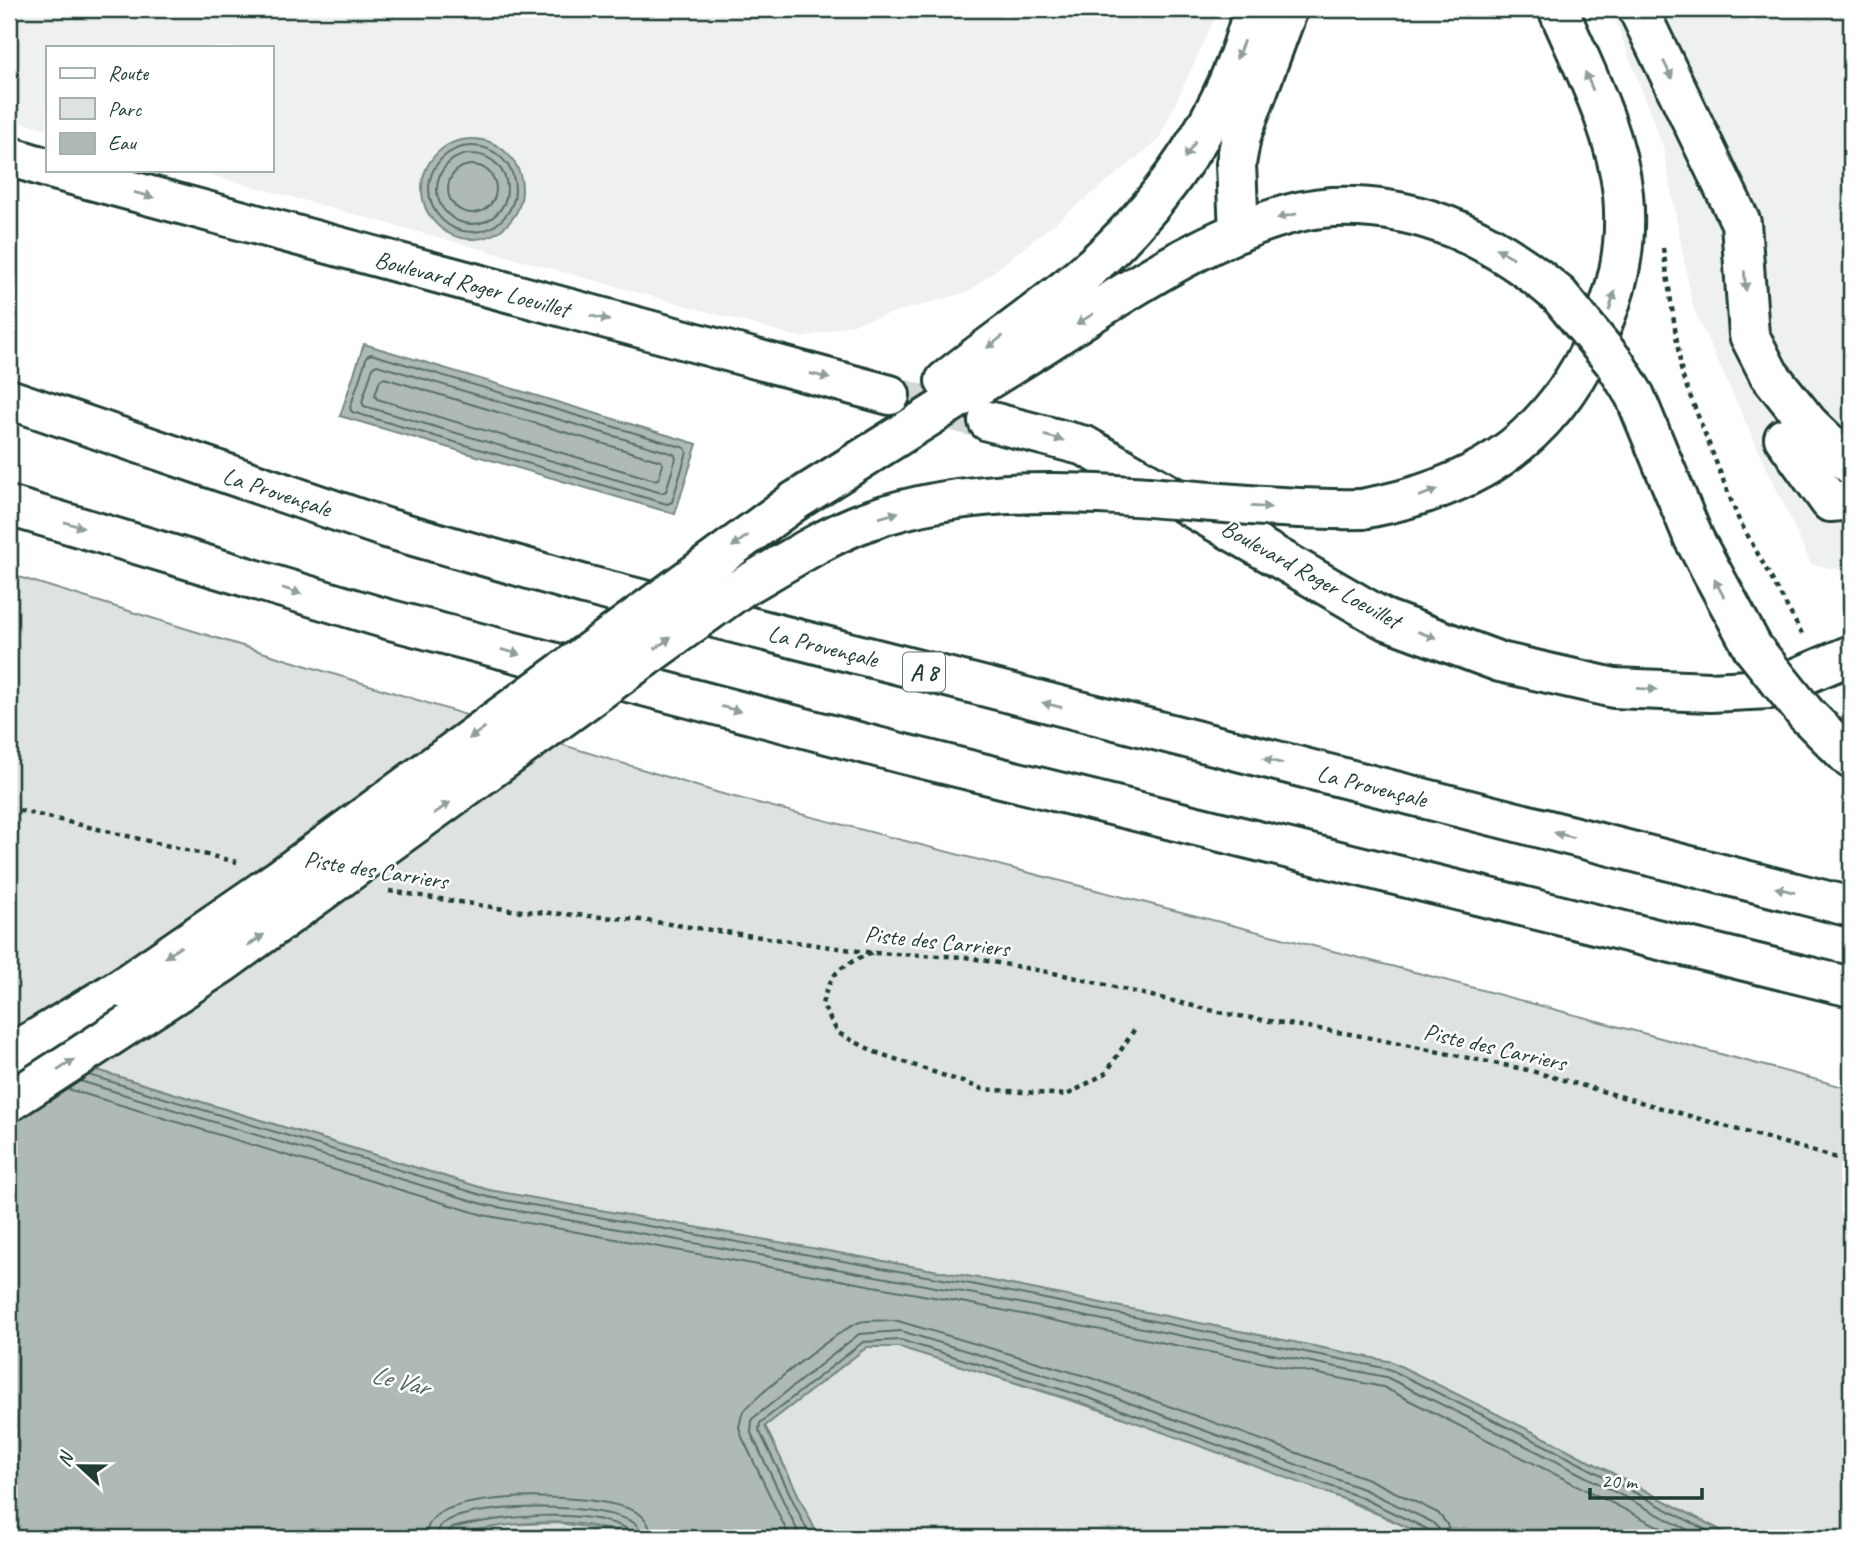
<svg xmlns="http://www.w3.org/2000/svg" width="1860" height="1547" font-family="Caveat,sans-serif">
  <rect width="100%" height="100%" fill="#fff"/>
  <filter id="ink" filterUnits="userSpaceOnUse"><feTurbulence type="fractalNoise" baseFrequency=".0143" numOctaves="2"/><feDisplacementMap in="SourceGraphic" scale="14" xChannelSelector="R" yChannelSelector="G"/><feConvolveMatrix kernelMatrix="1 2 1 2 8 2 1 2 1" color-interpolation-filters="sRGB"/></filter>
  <g filter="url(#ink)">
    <path fill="#eef1f0" d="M9,9H1219L1158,141L968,292L803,338L193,170H271V47H47V129L9,119Z
      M1611,9H1851V572L1811,564L1693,308L1663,147Z"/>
    <path fill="#dee3e2" stroke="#7e908b" stroke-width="2" d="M9,574L719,793L1426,975L1851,1089V1538H1735L1553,1442L1392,1362L977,1278L489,1190L9,1043Z
      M867,1347H899C1079,1402 1261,1457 1430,1538H819L765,1426Z
      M557,1523L615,1531L631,1538H439L497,1525Z"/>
    <path fill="#afbab7" stroke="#758883" stroke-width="2" d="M422 189a50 50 0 1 1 100 0a50 50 0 1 1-100 0Z
      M364,344L697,444L675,514L340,416Z
      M9,1043L489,1190L977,1278L1392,1362L1553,1442L1735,1538H1430L1358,1504L1086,1404L899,1347H867L765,1426L819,1538H631C572,1511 499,1524 439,1538H9Z"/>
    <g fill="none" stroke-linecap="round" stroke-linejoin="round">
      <path stroke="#596f68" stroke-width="2" d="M429 189a43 43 0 1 1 86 0a43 43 0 1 1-86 0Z
        M437 189a35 35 0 1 1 70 0a35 35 0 1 1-70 0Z
        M448 189a24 24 0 1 1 48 0a24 24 0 1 1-48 0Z
        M371,354L685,448L687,452L672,502L667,504L352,412L350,408L367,356Z
        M377,365L674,454L676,458L666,491L662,493L364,406L362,402L373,367Z
        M384,378L661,461L663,464L659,478L655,480L377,399L375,395L380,380Z
        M89,1075L488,1197L976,1285L1389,1369L1550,1448L1721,1538
        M80,1081L486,1205L974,1294L1386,1377L1546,1456L1703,1538
        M68,1089L483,1215L972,1304L1383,1387L1681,1538
        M426,1538C426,1529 429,1521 437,1515C466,1491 612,1492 641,1515C648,1521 651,1529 651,1538
        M437,1538L440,1526C465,1501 610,1502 637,1525L641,1538
        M446,1538L451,1528C496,1517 588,1506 629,1530L632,1538
        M790,1538L742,1437L739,1427L742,1414C753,1397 841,1328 860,1322C871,1319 886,1321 898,1321L1095,1379L1368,1479L1438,1513L1447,1524L1450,1538
        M801,1538L751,1433L752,1419L859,1334L901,1331L1092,1389L1363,1489L1432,1522L1438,1528L1440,1538
        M811,1538L759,1430L760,1423L863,1342L900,1340L1089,1398L1360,1497L1427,1529L1431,1538"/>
      <path stroke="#d2d8d6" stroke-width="38" stroke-dasharray="38 19" stroke-linecap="butt" d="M890,395L988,421"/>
      <defs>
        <path id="minor" d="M1638,9L1741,223L1749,335L1769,374L1808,423L1851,465
          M9,156L47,168
          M54,170L890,395
          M1239,232L1236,164L1241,136L1288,9
          M988,421L1085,446L1384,619L1500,662L1614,688L1710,692L1770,689L1851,655
          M1784,438L1830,502L1851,500"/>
        <path id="highway" d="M1614,362L1635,396L1694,539L1753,648
          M945,381C989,345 1037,314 1080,277C1160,209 1229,112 1253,9
          M9,399L386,528L585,585L1851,907
          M795,501C873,452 951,403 1029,354C1111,302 1235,213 1332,207C1420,203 1494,239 1559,295
          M9,506L387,619L904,754L1851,987
          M1362,509C1471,489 1545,445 1594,343C1617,295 1628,249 1623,194C1616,129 1584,69 1558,9
          M1806,714L1851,759
          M9,1055L121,988"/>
      </defs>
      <use href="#minor" stroke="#1f3d34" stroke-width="44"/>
      <use href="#highway" stroke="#1f3d34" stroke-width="44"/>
      <path stroke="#1f3d34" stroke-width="4.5" stroke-dasharray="5 5" stroke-linecap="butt" d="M1663,248L1682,375L1738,518L1802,634
        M9,808L237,862
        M389,891L511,910L641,920L873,953L965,957L1064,975L1227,1014L1356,1035L1528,1070L1851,1162
        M872,953C840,966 832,970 822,1004L838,1033L875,1052L983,1089L1023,1092L1067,1095L1106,1073L1136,1027"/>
      <use href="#minor" stroke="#fff" stroke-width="38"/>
      <use href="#highway" stroke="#fff" stroke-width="38"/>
      <defs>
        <path id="highway-bridge" d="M1559,295L1614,362
          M1753,648L1806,714
          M121,988L278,880L795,501
          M9,1102L223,963L741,588C782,565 823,537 867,521C1026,464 1199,512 1362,509"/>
      </defs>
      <use href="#highway-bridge" stroke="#1f3d34" stroke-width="44" stroke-linecap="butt"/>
      <use href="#highway-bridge" stroke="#fff" stroke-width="38"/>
    </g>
    <defs><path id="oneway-solid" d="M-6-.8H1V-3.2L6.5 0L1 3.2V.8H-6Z" transform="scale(1.75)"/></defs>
    <g fill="#8f9e9a">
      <use href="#oneway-solid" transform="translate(1240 50) rotate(111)"/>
      <use href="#oneway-solid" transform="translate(1668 70) rotate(64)"/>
      <use href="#oneway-solid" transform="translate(1589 81) rotate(-113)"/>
      <use href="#oneway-solid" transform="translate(1190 150) rotate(124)"/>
      <use href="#oneway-solid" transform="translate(144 195) rotate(15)"/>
      <use href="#oneway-solid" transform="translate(1287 216) rotate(167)"/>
      <use href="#oneway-solid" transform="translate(1505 253) rotate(-150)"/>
      <use href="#oneway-solid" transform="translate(1745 281) rotate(86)"/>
      <use href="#oneway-solid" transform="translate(1612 301) rotate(-73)"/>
      <use href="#oneway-solid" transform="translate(600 318) rotate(15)"/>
      <use href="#oneway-solid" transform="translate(1085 319) rotate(148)"/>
      <use href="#oneway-solid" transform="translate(995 342) rotate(143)"/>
      <use href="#oneway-solid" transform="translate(820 376) rotate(15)"/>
      <use href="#oneway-solid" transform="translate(1054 438) rotate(15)"/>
      <use href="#oneway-solid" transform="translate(1428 493) rotate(-22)"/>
      <use href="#oneway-solid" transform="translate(1261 507) rotate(4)"/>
      <use href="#oneway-solid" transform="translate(889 515) rotate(-16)"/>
      <use href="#oneway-solid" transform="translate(74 525) rotate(17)"/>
      <use href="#oneway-solid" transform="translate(740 541) rotate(144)"/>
      <use href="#oneway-solid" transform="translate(1719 588) rotate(-118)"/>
      <use href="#oneway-solid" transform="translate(292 591) rotate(17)"/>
      <use href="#oneway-solid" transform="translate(1427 635) rotate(20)"/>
      <use href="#oneway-solid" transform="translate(663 643) rotate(-35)"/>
      <use href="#oneway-solid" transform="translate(511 652) rotate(15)"/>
      <use href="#oneway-solid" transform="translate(1647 689) rotate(3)"/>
      <use href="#oneway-solid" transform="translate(1052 705) rotate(-166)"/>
      <use href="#oneway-solid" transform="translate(731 709) rotate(15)"/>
      <use href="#oneway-solid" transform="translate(477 733) rotate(144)"/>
      <use href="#oneway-solid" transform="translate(1273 761) rotate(-166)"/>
      <use href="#oneway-solid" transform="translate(442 808) rotate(-35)"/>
      <use href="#oneway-solid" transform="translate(1564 835) rotate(-166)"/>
      <use href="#oneway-solid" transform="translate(1785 890) rotate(-166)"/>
      <use href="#oneway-solid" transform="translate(256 940) rotate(-35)"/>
      <use href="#oneway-solid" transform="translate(173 952) rotate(145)"/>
      <use href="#oneway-solid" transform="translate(66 1065) rotate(-33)"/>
    </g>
  </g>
  <g text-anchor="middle" stroke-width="5" stroke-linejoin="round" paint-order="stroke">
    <rect fill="#fff" stroke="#627771" stroke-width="2" x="903" y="652.5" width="42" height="39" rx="5"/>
    <g font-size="23" font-weight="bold" fill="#1f3d34">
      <text x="924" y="680">A 8</text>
    </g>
    <g font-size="24" fill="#1f3d34" stroke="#fff">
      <text transform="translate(472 284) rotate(15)" y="8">Boulevard Roger Loeuillet</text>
      <text transform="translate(277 492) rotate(18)" y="8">La Provençale</text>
      <text transform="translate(1311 574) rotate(29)" y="8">Boulevard Roger Loeuillet</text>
      <text transform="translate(823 646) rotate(14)" y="8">La Provençale</text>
      <text transform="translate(1372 786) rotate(14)" y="8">La Provençale</text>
      <text transform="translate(376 870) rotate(9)" y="8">Piste des Carriers</text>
      <text transform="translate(937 941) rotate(6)" y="8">Piste des Carriers</text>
      <text transform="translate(1495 1047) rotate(13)" y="8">Piste des Carriers</text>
    </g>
    <g font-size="26" font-style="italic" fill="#4a625b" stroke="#fff">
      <text transform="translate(400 1380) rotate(14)" y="9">Le Var</text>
    </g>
  </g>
  <rect width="1860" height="1547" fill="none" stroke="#fff" stroke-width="35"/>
  <rect x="18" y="18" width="1825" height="1512" fill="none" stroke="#1f3d34" stroke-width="2.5" filter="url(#ink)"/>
  <rect x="46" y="46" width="228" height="126" fill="#ffffff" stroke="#a5b1ae" stroke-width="2"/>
  <rect x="60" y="68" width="35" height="10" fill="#ffffff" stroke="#a5b1ae" stroke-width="2"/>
  <text x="108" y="80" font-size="21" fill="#1f3d34">Route</text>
  <rect x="60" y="98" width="35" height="21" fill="#dee3e2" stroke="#a5b1ae" stroke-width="2"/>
  <text x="108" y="116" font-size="21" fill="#1f3d34">Parc</text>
  <rect x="60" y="133" width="35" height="21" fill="#afbab7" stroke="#a5b1ae" stroke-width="2"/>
  <text x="108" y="150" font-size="21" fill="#1f3d34">Eau</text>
  <g transform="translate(80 1466) rotate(292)" stroke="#ffffff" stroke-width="5" paint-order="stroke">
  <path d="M0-5L12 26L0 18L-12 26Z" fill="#1f3d34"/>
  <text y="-10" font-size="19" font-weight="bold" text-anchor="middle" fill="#1f3d34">N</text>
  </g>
  <path d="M1590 1488v10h112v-10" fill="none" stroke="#1f3d34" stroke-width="3.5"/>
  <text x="1601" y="1488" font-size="21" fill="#1f3d34" stroke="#ffffff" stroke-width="5" paint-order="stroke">20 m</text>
</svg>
